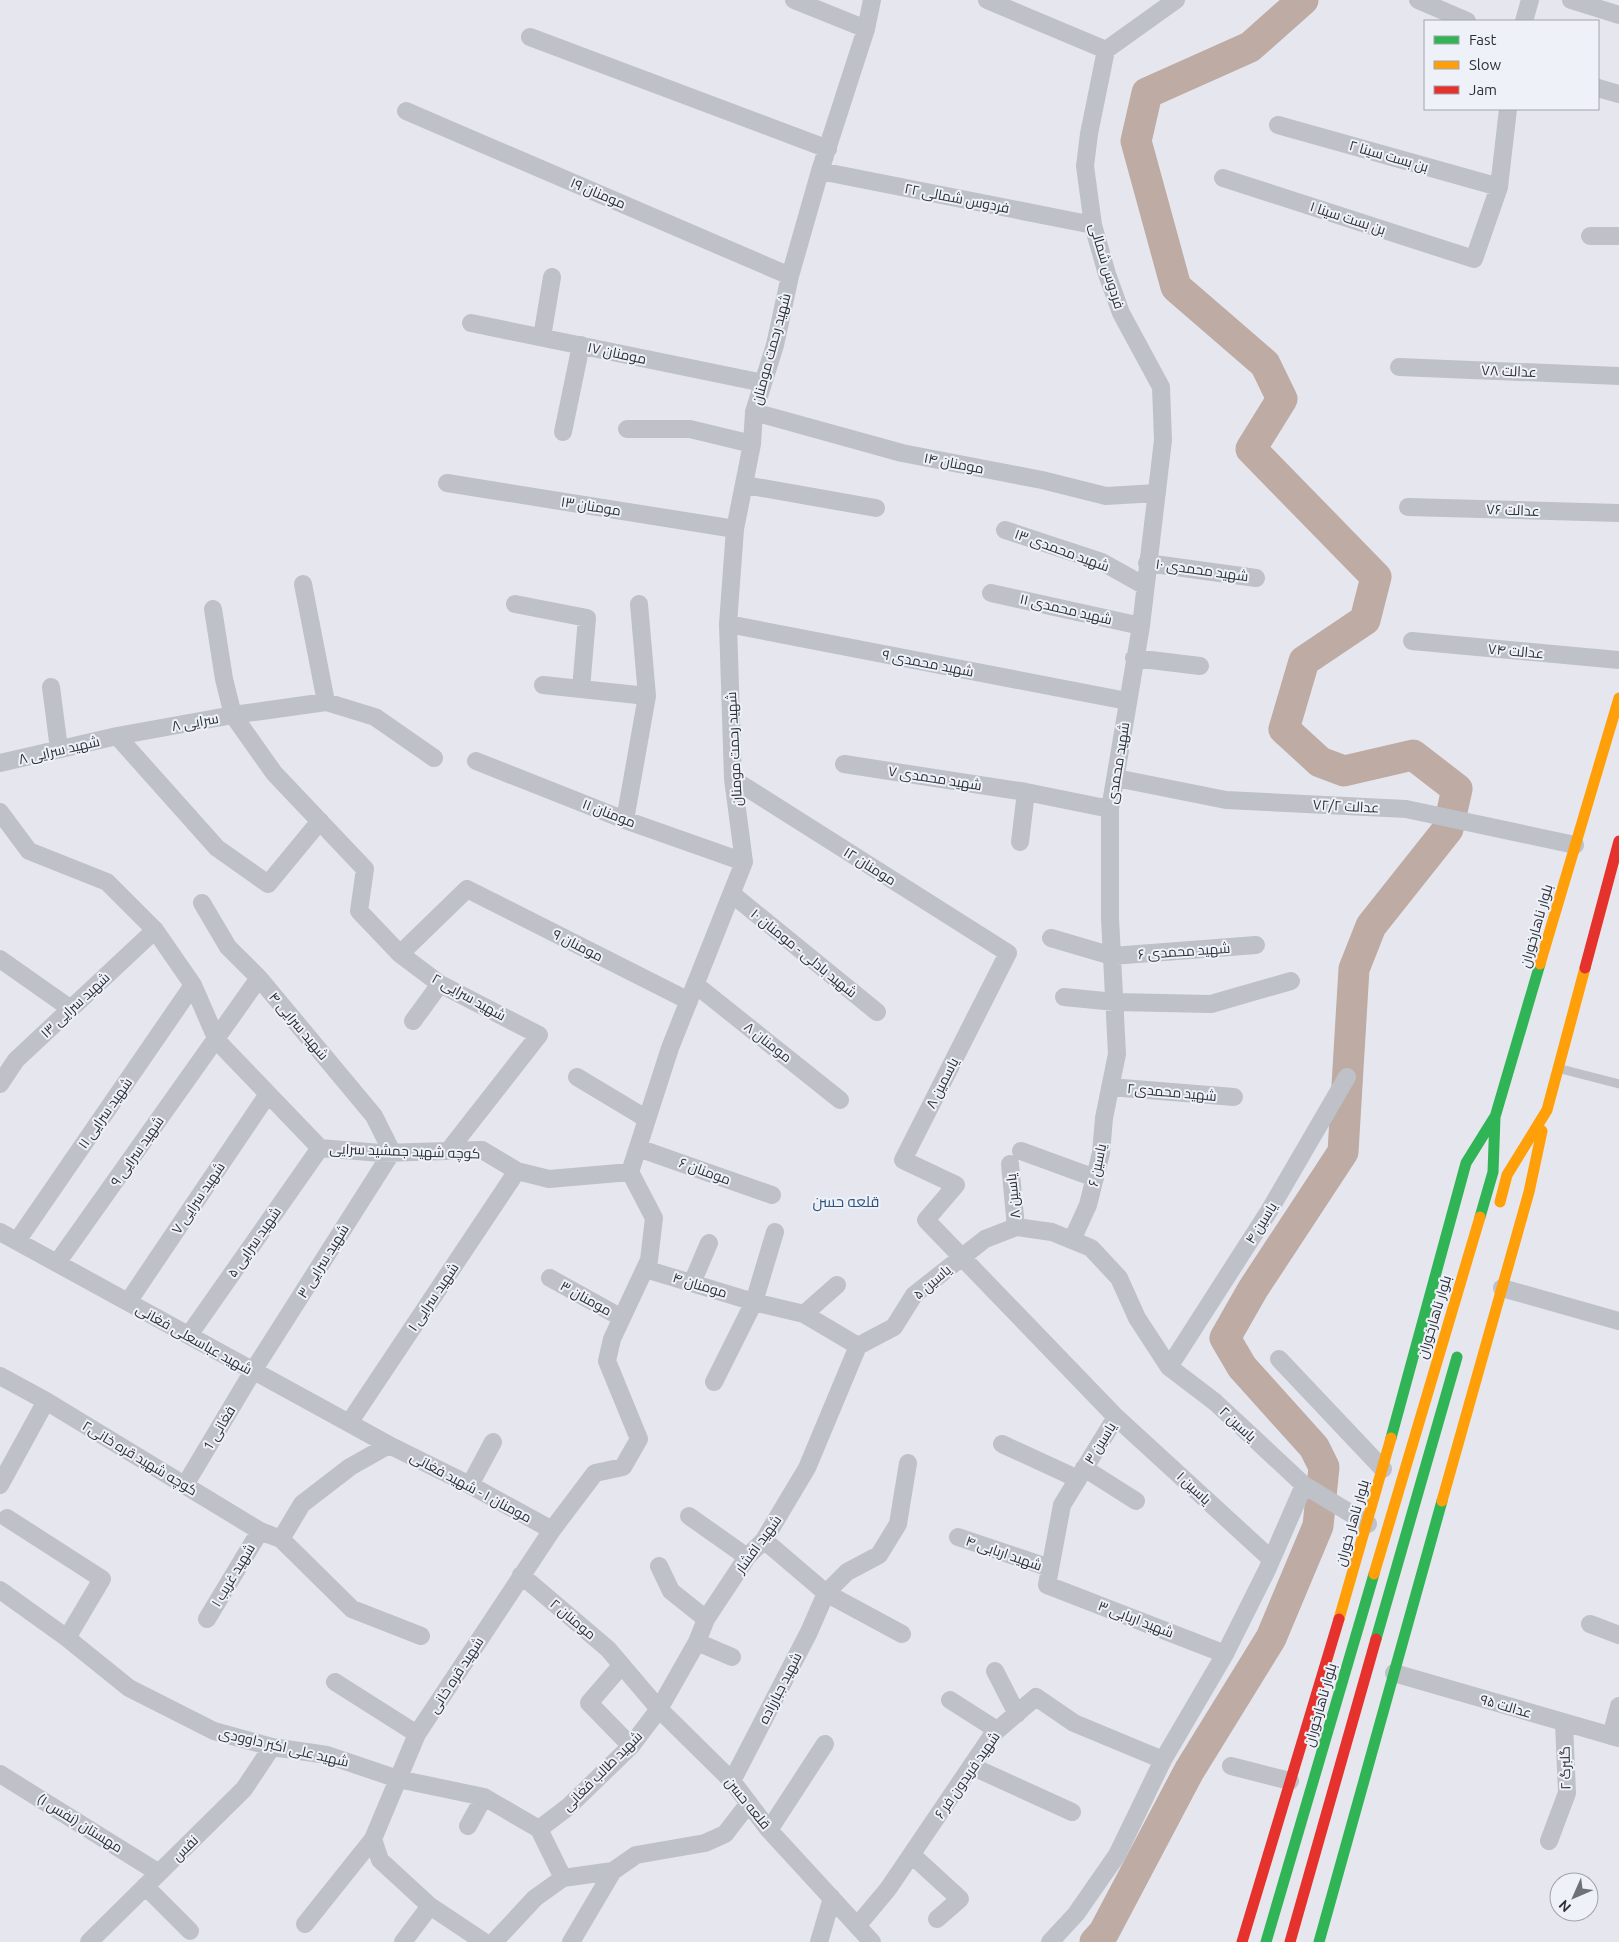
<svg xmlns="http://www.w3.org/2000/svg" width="1619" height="1942" font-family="Ubuntu,Cairo,sans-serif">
  <rect width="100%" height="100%" fill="#e6e7ee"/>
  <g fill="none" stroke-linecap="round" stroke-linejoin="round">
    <path stroke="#bdaba4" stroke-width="31" d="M1095,1942L1104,1932L1189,1771L1271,1638L1318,1526L1324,1467L1314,1447L1242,1367L1225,1338L1253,1289L1343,1152L1354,969L1371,926L1448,829L1457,789L1413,755L1344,771L1320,762L1284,729L1304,661L1365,620L1376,577L1251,449L1282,399L1265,364L1176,287L1136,141L1147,93L1250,47L1303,0"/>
    <path stroke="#bec1c7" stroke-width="9" d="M1561,1069L1619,1084"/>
    <path stroke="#bec1c7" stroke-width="18" d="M794,0L866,29
      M987,0L1106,50
      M1418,0L1467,21
      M1571,0L1619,15
      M1524,21L1530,0
      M530,37L828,149
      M1598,88L1619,94
      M406,111L790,276
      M1278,125L1499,187
      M820,171L1093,225
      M1223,178L1474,259L1499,187L1508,109
      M1590,236H1619
      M471,323L763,383
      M542,337L552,277
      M1399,367L1619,376
      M754,412L902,453L1042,480L1106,496L1157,493
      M627,429H690L752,444
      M563,432L581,345
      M447,483L735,529
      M745,485L876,508
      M1408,507L1619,513
      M1005,530L1102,562L1145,586
      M1147,563L1256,578
      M303,584L326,702
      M991,593L1141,626
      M515,604L587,618L581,689
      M213,609L224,679L233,715L326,702L375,717L434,758
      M728,624L1127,701
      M1412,641L1619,660
      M1134,658L1200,666
      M543,685L647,696
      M51,687L59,749
      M117,736L217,848L268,884L320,821
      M476,761L625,820L744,862
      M0,763L117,736L233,715L274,773L365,869L359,911L400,954L440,984L539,1035L449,1150
      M844,764L1026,792L1110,809
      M1116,778L1226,800L1406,809L1575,845
      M733,779L1008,953L903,1160L956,1185L926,1220L1116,1417L1271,1559
      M0,812L29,851L107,882L155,930L193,985L216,1038L223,1047L320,1148L381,1153L482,1150L517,1171L549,1179L630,1172
      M625,820L647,696L639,604
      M1020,842L1026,792
      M732,894L877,1012
      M1051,938L1112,956L1256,945
      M400,954L467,889L689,1001
      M0,959L71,1009
      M696,985L840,1100
      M1064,997L1115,1002L1211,1004L1291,981
      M413,1021L440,984
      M577,1077L647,1119
      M0,1084L16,1060L155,930
      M1110,1087L1234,1097
      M638,1148L772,1195
      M1021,1151L1095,1178
      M1010,1164L1016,1227
      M0,1232L389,1445L470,1485L552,1530
      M1072,1240L1088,1205L1101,1153L1104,1118L1117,1054L1110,918V809L1141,626L1163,440L1161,387L1121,313L1107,274L1093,225L1085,166L1089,134L1106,50L1176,0
      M17,1241L193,985
      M57,1263L259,978
      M645,1269L754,1302L804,1314L858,1346
      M550,1278L622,1318
      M692,1283L709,1243
      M1502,1288L1619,1321
      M128,1302L268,1094
      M804,1314L837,1285
      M189,1335L320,1148
      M858,1346L894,1327L914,1295L985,1239L1016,1227L1052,1232L1091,1248L1119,1278L1137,1318L1169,1367L1215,1402L1304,1485L1368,1524
      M1279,1359L1383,1469
      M1169,1367L1269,1211L1347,1077
      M0,1376L46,1401L260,1531L281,1539L352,1609L421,1636
      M714,1382L754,1302L775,1232
      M1116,1417L1062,1505L1047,1585L1225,1654
      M349,1423L517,1171
      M1002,1444L1078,1479
      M1084,1468L1136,1501
      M0,1485L46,1401
      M185,1485L253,1371L392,1152L374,1116L259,978L228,947L202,903
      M470,1485L493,1442
      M689,1516L747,1557
      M7,1518L102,1579L67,1638
      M958,1537L1050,1568
      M281,1539L302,1504L350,1467L389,1445
      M764,1540L826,1593L902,1634
      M659,1566L671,1591L706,1619
      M521,1575L608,1649L659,1709L732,1781L769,1830L872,1942
      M0,1590L67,1638L129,1688L214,1731L272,1747L327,1755L398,1779L484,1797L539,1829
      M207,1619L260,1531
      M1590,1624L1619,1635
      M697,1642L732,1657
      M621,1666L589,1703L631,1746
      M995,1671L1017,1714
      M1394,1673L1619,1738
      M335,1682L417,1734
      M950,1700L997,1730
      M1611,1736L1619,1706
      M971,1766L1072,1812
      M1231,1766L1290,1781
      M0,1774L159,1873
      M732,1781L809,1632L826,1593L847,1572L879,1555L898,1524L908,1463
      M468,1826L484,1797
      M539,1829L568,1807L631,1746L659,1709L697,1642L706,1619L747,1557L764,1540L807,1468L858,1346
      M539,1829L563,1878
      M769,1830L825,1744
      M373,1839L380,1860L430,1906L484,1942
      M1549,1841L1567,1793L1564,1723
      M912,1855L960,1899L937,1919
      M145,1886L190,1931
      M305,1924L373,1839L417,1734L552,1530L595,1473L623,1467L639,1439L607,1361L612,1339L649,1260L654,1218L630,1172L670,1048L744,862L733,779L728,624L735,529L752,444L754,412L775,345L790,276L820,171L866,29L872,0
      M857,1926L888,1889L993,1734L1036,1697L1074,1723L1163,1760
      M89,1942L244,1789L272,1747
      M403,1942L430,1906
      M494,1942L535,1898L563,1878L613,1871
      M571,1942L613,1871L636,1855L705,1843L725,1834L749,1803
      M819,1942L832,1898
      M1050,1942L1076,1914L1117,1855L1163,1760L1225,1654L1267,1570L1304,1485"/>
    <path stroke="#30b455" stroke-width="11" d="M1480,1217L1493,1172L1495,1117L1540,964
      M1391,1438L1466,1163L1494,1118
      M1376,1639L1457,1357
      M1266,1942L1374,1574
      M1319,1942L1442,1501"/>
    <path stroke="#ff9f0a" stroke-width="11" d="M1540,964L1619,698
      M1500,1202L1507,1175L1547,1110L1585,968
      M1442,1501L1529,1192L1542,1131
      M1374,1574L1480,1217
      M1339,1619L1391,1438"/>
    <path stroke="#e5322d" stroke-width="11" d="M1585,968L1619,841
      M1242,1942L1339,1619
      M1290,1942L1376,1639"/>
  </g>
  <g text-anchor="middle" stroke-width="4" stroke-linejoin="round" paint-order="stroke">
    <g font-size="14" fill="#2c3138" stroke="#eff1f9">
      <text transform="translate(1389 156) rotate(16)" y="5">۲ بن بست سینا</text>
      <text transform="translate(598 193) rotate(23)" y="5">مومنان ۱۹</text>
      <text transform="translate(957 198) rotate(11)" y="5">فردوس شمالی ۲۲</text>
      <text transform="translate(1348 218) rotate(18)" y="5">۱ بن بست سینا</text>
      <text transform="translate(1107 266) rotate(73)" y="5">فردوس شمالی</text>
      <text transform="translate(771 349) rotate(-75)" y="5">شهید رحمت مومنان</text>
      <text transform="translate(617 353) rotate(12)" y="5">مومنان ۱۷</text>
      <text transform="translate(1509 371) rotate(2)" y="5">۷۸ عدالت</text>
      <text transform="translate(954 463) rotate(11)" y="5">مومنان ۱۴</text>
      <text transform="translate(591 506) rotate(9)" y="5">مومنان ۱۳</text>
      <text transform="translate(1513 510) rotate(2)" y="5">عدالت ۷۶</text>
      <text transform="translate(1062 550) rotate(20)" y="5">۱۳ شهید محمدی</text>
      <text transform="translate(1202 570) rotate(8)" y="5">۱۰ شهید محمدی</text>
      <text transform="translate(1066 609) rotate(13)" y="5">۱۱ شهید محمدی</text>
      <text transform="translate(1516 651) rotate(5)" y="5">عدالت ۷۴</text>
      <text transform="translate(928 663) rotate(11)" y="5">۹ شهید محمدی</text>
      <text transform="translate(195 722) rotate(-10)" y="5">سرایی ۸</text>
      <text transform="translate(734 749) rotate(-93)" y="5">شهید رحمت مومنان</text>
      <text transform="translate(59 750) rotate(-13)" y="5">شهید سرایی ۸</text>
      <text transform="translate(1118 763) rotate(-81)" y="5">شهید محمدی</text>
      <text transform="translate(935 778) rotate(9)" y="5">شهید محمدی ۷</text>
      <text transform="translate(1346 806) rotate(3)" y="5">عدالت ۷۲/۲</text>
      <text transform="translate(609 813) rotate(21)" y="5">مومنان ۱۱</text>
      <text transform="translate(870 866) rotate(32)" y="5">مومنان ۱۲</text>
      <text transform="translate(1536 926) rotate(-74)" y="5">بلوار ناهارخوران</text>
      <text transform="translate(578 945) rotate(27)" y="5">مومنان ۹</text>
      <text transform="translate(1184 951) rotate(-4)" y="5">۶ شهید محمدی</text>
      <text transform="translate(804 953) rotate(39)" y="5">شهید بادلی - مومنان ۱۰</text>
      <text transform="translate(469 997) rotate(29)" y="5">شهید سرایی ۲</text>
      <text transform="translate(75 1005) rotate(-43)" y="5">شهید سرایی ۱۳</text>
      <text transform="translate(299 1026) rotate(50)" y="5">شهید سرایی ۴</text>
      <text transform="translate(768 1042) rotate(38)" y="5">مومنان ۸</text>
      <text transform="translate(942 1083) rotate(-63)" y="5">یاسمین ۸</text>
      <text transform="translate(1172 1092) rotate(5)" y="5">شهید محمدی۲</text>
      <text transform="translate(105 1113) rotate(-55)" y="5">شهید سرایی ۱۱</text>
      <text transform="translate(137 1151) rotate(-55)" y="5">شهید سرایی ۹</text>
      <text transform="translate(405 1151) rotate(2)" y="5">کوچه شهید جمشید سرایی</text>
      <text transform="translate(1097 1165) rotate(-78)" y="5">یاسین ۶</text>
      <text transform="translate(705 1171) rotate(20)" y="5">مومنان ۶</text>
      <text transform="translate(1013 1196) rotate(-96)" y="5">یاسین ۸</text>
      <text transform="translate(198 1198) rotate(-56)" y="5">شهید سرایی ۷</text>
      <text transform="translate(1261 1223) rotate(-58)" y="5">یاسین ۴</text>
      <text transform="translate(254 1242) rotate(-55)" y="5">شهید سرایی ۵</text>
      <text transform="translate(323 1261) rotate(-58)" y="5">شهید سرایی ۳</text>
      <text transform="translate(932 1282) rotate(-41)" y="5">یاسین ۵</text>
      <text transform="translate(700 1285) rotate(17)" y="5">۴ مومنان</text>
      <text transform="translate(433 1297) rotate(-56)" y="5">شهید سرایی ۱</text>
      <text transform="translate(586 1298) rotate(29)" y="5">مومنان ۳</text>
      <text transform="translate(1434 1317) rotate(-73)" y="5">بلوار ناهارخوران</text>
      <text transform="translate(194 1339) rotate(29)" y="5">شهید عباسعلی فغانی</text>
      <text transform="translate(1238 1424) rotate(43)" y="5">یاسین ۲</text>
      <text transform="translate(219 1428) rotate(-59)" y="5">فغانی 1</text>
      <text transform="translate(1100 1443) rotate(-58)" y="5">یاسین ۳</text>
      <text transform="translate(140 1458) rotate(31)" y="5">کوچه شهید قره خانی۲</text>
      <text transform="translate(471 1487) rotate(28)" y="5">مومنان ۱ - شهید فغانی</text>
      <text transform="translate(1194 1488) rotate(43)" y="5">یاسین ۱</text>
      <text transform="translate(1352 1523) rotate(-74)" y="5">بلوار ناهار خوران</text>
      <text transform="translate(758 1544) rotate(-54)" y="5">شهید افشار</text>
      <text transform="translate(1004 1553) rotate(19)" y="5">شهید اربابی ۴</text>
      <text transform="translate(233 1575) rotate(-59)" y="5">۱ شهید غریب</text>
      <text transform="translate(573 1619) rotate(40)" y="5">۲ مومنان</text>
      <text transform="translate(1136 1619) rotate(21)" y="5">شهید اربابی ۳</text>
      <text transform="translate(456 1675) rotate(-57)" y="5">شهید قره خانی</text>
      <text transform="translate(780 1688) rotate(-63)" y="5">شهید جبارزاده</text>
      <text transform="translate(1320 1705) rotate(-74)" y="5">بلوار ناهارخوران</text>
      <text transform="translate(1506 1706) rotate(16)" y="5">عدالت ۹۵</text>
      <text transform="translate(284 1747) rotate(13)" y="5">شهید علی اکبر داوودی</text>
      <text transform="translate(1565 1768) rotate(-91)" y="5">گلبرگ ۲</text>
      <text transform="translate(602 1771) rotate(-45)" y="5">شهید طالب فغانی</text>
      <text transform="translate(967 1775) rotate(-55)" y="5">شهید فریدون فر ۶</text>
      <text transform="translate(748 1803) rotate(51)" y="5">قلعه حسن</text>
      <text transform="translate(80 1823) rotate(32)" y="5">مهستان (نفس ۱)</text>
      <text transform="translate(185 1848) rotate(-44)" y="5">نفس</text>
    </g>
    <g font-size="15" fill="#2f557e" stroke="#eff1f9">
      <text x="846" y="1207">قلعه حسن</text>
    </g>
  </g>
  <rect x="1424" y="20" width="175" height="90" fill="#eff1f9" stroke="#a1a4ac"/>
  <rect x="1434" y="36" width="25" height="8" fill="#30b455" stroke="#a1a4ac"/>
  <text x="1469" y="45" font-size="15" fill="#2c3138">Fast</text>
  <rect x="1434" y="61" width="25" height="8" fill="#ff9f0a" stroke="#a1a4ac"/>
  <text x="1469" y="70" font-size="15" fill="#2c3138">Slow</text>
  <rect x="1434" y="86" width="25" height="8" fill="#e5322d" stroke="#a1a4ac"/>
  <text x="1469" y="95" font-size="15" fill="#2c3138">Jam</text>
  <g transform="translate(1574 1897) rotate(225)"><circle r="24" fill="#eff1f9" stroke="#a1a4ac"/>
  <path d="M0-4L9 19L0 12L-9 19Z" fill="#6d7178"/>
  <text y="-8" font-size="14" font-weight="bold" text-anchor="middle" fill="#2c3138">N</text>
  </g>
</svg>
